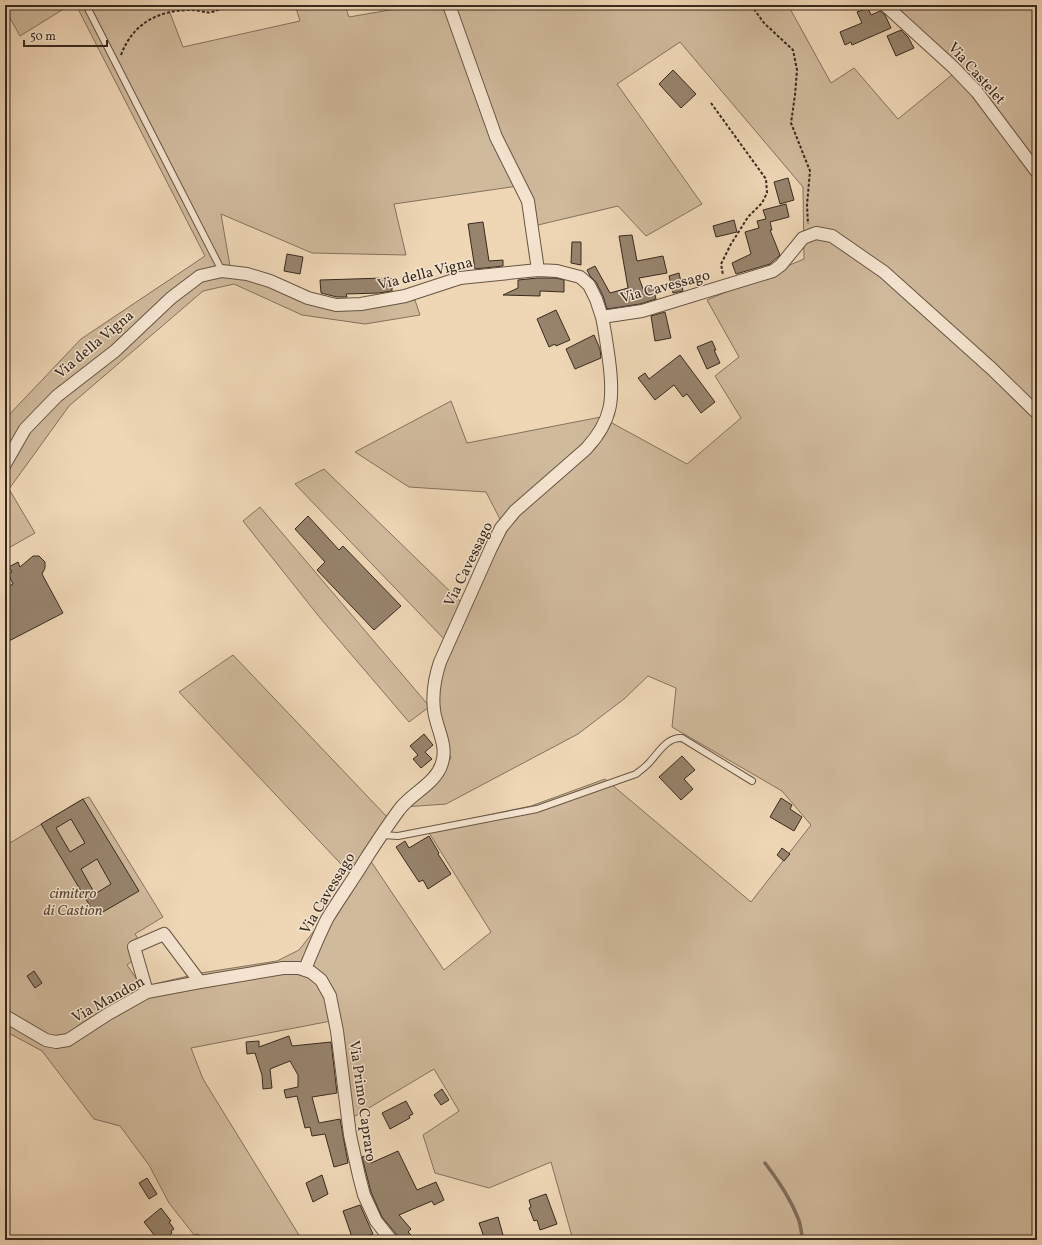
<svg xmlns="http://www.w3.org/2000/svg" width="1042" height="1245" font-family="Vollkorn,serif">
  <rect width="100%" height="100%" fill="#efd7b6"/>
  <filter id="stains"><feTurbulence type="fractalNoise" baseFrequency=".005" numOctaves="4"/><feColorMatrix values="0 0 0 0 .2 0 0 0 0 .09 0 0 0 0 .02 0 0 0 .5 -.17"/></filter>
  <radialGradient id="worn" r=".72"><stop offset=".6" stop-color="#630" stop-opacity="0"/><stop offset="1" stop-color="#630" stop-opacity=".3"/></radialGradient>
  <path fill="#d0ba9c" stroke="#84725c" fill-rule="evenodd" d="M5,5H70L20,36L5,9Z
    M76,5H167L183,47L300,21L295,5H345L349,17L419,5H788L831,83L854,68L898,119L953,74L894,5H1037V1240H573L551,1162L489,1188L435,1173L423,1135L459,1111L434,1069L352,1118L336,1020L191,1048L203,1079L302,1240H198L169,1203L149,1165L120,1126L94,1119L42,1051L5,1031V846L83,799L89,797L163,917L135,934L139,940L133,960L127,965L142,987L201,973L277,961L299,950L355,879L179,692L233,655L388,818L433,781L451,758L429,707L409,722L321,619L243,521L260,507L429,706L445,640L295,484L324,469L461,602L501,521L486,492L409,487L355,452L451,401L467,443L601,417L687,464L741,418L715,376L739,357L707,300L804,259L803,187L680,42L617,84L702,204L646,236L618,206L538,225L525,185L394,204L406,255L312,253L221,214L230,266L307,301L363,309L415,300L420,315L365,324L302,315L234,284L203,291L69,406L9,489L35,533L5,550V419L81,339L205,256ZM648,676L676,688L672,727L782,791L811,825L751,902L605,779L531,806L426,828L491,932L444,970L370,860L404,807L446,804L578,734L624,699Z"/>
  <g fill="none" stroke-linecap="round" stroke-linejoin="round">
    <path stroke="#816e5a" stroke-width="3.5" d="M765,1163C778,1180 790,1198 798,1218C801,1225 801,1233 803,1240"/>
  </g>
  <path fill="#97846d" stroke="#382a1d" fill-rule="evenodd" d="M868,8L871,15L880,11L885,15L891,28L852,45L851,42L845,45L840,32L862,23L857,12Z
    M901,30L908,37L914,48L896,56L887,36Z
    M673,70L696,94L681,108L659,84Z
    M788,178L794,200L780,204L774,182Z
    M786,204L789,217L770,222L772,230H770L780,255L770,264L736,274L732,263L751,254L745,232L759,228L757,221L766,219L763,210Z
    M734,220L737,232L716,237L713,226Z
    M483,222L489,261L503,260V266L475,269L468,224Z
    M632,235L637,261L663,256L667,273L639,278L645,294L647,293L646,287L653,286L656,299L640,304L607,309L603,296L596,282L590,276L587,270L595,266L610,293L628,288L619,236Z
    M572,242H581V265L571,263Z
    M287,254L303,257L300,274L284,271Z
    M679,273L683,291L673,293L669,276Z
    M384,278L392,279V291L379,293L346,294L347,297H337L321,293L320,280Z
    M538,278H556L564,280V292L540,291V296L503,295L518,288V280Z
    M556,310L570,340L556,346L555,344L549,347L537,319Z
    M665,312L671,338L655,341L651,316Z
    M594,335L600,349L601,358L575,369L566,349Z
    M712,341L716,350H714L720,363L707,369L697,347Z
    M680,355L715,402L701,413L687,394L683,397L674,385L655,400L638,378L645,373L649,379Z
    M308,516L339,550L343,546L401,606L374,630L317,570L325,562L295,529Z
    M33,556H39L45,562V568L42,574L63,613L5,643V588L13,584L8,574L12,572L9,567L18,562L20,567Z
    M424,734L433,745L425,752L432,759L421,768L413,759L418,755L410,746Z
    M682,756L695,770L684,779L693,789L681,800L659,777Z
    M781,798L792,805L790,809L802,817L794,831L770,817Z
    M83,799L139,891L96,916L41,824ZM71,819L85,843L70,852L56,828ZM97,859L111,884L95,894L81,869Z
    M429,836L439,853L438,854L451,874L428,889L423,880L419,882L396,847L405,841L409,848Z
    M782,848L790,854L784,861L777,855Z
    M34,971L42,983L35,988L27,976Z
    M289,1036L292,1046L331,1042L337,1093L312,1097L319,1123L340,1119L348,1163L334,1167L325,1134L312,1136L310,1127L305,1128L297,1096L286,1098L284,1090L298,1087V1075L290,1061L270,1069L272,1088L263,1089L262,1075L255,1053L247,1054L246,1042L259,1041V1047Z
    M442,1089L449,1100L441,1105L434,1095Z
    M406,1101L413,1114L409,1116L410,1118L390,1129L382,1113Z
    M398,1151L417,1190L436,1182L444,1200L434,1205L432,1201L399,1215L411,1229L408,1232L416,1240H398L397,1235L382,1217L371,1192L362,1157L369,1155L371,1163Z
    M322,1175L328,1194L313,1202L306,1183Z
    M147,1178L157,1194L149,1199L139,1183Z
    M546,1194L557,1224L540,1230L537,1220L534,1221L529,1208L531,1207L529,1200Z
    M360,1205L373,1234L353,1240L343,1211Z
    M161,1208L171,1221L169,1222L174,1229L171,1231L172,1233L164,1240H158L144,1222Z
    M498,1217L503,1235L495,1238L496,1240H485L479,1223Z"/>
  <g fill="none" stroke-linecap="round" stroke-linejoin="round">
    <defs>
      <path id="lane" d="M86,5L222,271
        M382,835L398,836L537,809L636,774C640,771 644,768 648,764C658,754 666,737 682,738L752,781
        M197,1238L199,1240"/>
      <path id="street" d="M449,5L496,137L528,201L538,270
        M885,5L953,67L977,92L1037,172
        M5,464L25,429L57,396L115,351L171,298L200,276L222,271L247,274L270,281L308,298L336,305L361,304L405,296L460,278L538,270L557,271L580,277L589,285L596,299L602,317
        M305,969C312,952 319,935 327,919C339,899 353,880 365,860C376,843 387,826 399,810C411,793 436,784 442,763C448,745 436,728 434,710C432,694 435,677 440,662L491,548L501,528L515,511L586,449C613,420 614,398 609,360C607,346 605,331 602,317L642,311L773,271L781,265L803,238L816,233L832,236L884,272L992,369L1037,413
        M147,992L134,947L164,934L200,982
        M5,1016L46,1040L56,1042L68,1040L108,1014L147,992L200,982L283,968H299L311,972L321,980L330,996L337,1031L350,1135L359,1176L364,1195L376,1221L391,1240"/>
    </defs>
    <use href="#lane" stroke="#665543" stroke-width="8"/>
    <use href="#street" stroke="#665543" stroke-width="14"/>
    <path stroke="#382a1d" stroke-width="2" stroke-dasharray="3 2" stroke-linecap="butt" d="M751,5L764,23L793,50L797,70L795,95L791,123L810,171L807,205L808,224
      M121,55C132,25 156,11 188,10C208,10 206,18 226,5
      M711,103L766,179L767,193L762,203L748,217L731,244L721,264L723,275"/>
    <use href="#lane" stroke="#f5e5d0" stroke-width="6"/>
    <use href="#street" stroke="#f5e5d0" stroke-width="12"/>
  </g>
  <g text-anchor="middle" stroke-width="3" stroke-linejoin="round" paint-order="stroke">
    <g font-size="15" fill="#382a1d" stroke="#f5e5d0">
      <text transform="translate(977 73) rotate(48)" y="5">Via Castelet</text>
      <text transform="translate(425 273) rotate(-14)" y="5">Via della Vigna</text>
      <text transform="translate(665 286) rotate(-15)" y="5">Via Cavessago</text>
      <text transform="translate(94 344) rotate(-40)" y="5">Via della Vigna</text>
      <text transform="translate(468 564) rotate(-64)" y="5">Via Cavessago</text>
      <text transform="translate(327 893) rotate(-59)" y="5">Via Cavessago</text>
      <text transform="translate(108 999) rotate(-29)" y="5">Via Mandon</text>
      <text transform="translate(363 1101) rotate(82)" y="5">Via Primo Capraro</text>
    </g>
    <g font-size="15" font-style="italic" fill="#564736" stroke="#f5e5d0">
      <text x="73" y="898">cimitero<tspan x="73" dy="17">di Castion</tspan></text>
    </g>
  </g>
  <rect width="1042" height="1245" fill="none" stroke="#efd7b6" stroke-width="20"/>
  <rect x="6" y="6" width="1030" height="1233" fill="none" stroke="#382a1d" stroke-width="2"/>
  <rect x="10" y="10" width="1022" height="1225" fill="none" stroke="#382a1d"/>
  <path d="M24 40v6h83v-6" fill="none" stroke="#382a1d" stroke-width="2"/>
  <text x="30" y="40" font-size="12" fill="#382a1d" stroke="#f5e5d0" stroke-width="3" paint-order="stroke">50 m</text>
  <rect width="100%" height="100%" filter="url(#stains)"/>
  <rect width="100%" height="100%" fill="url(#worn)"/>
</svg>
